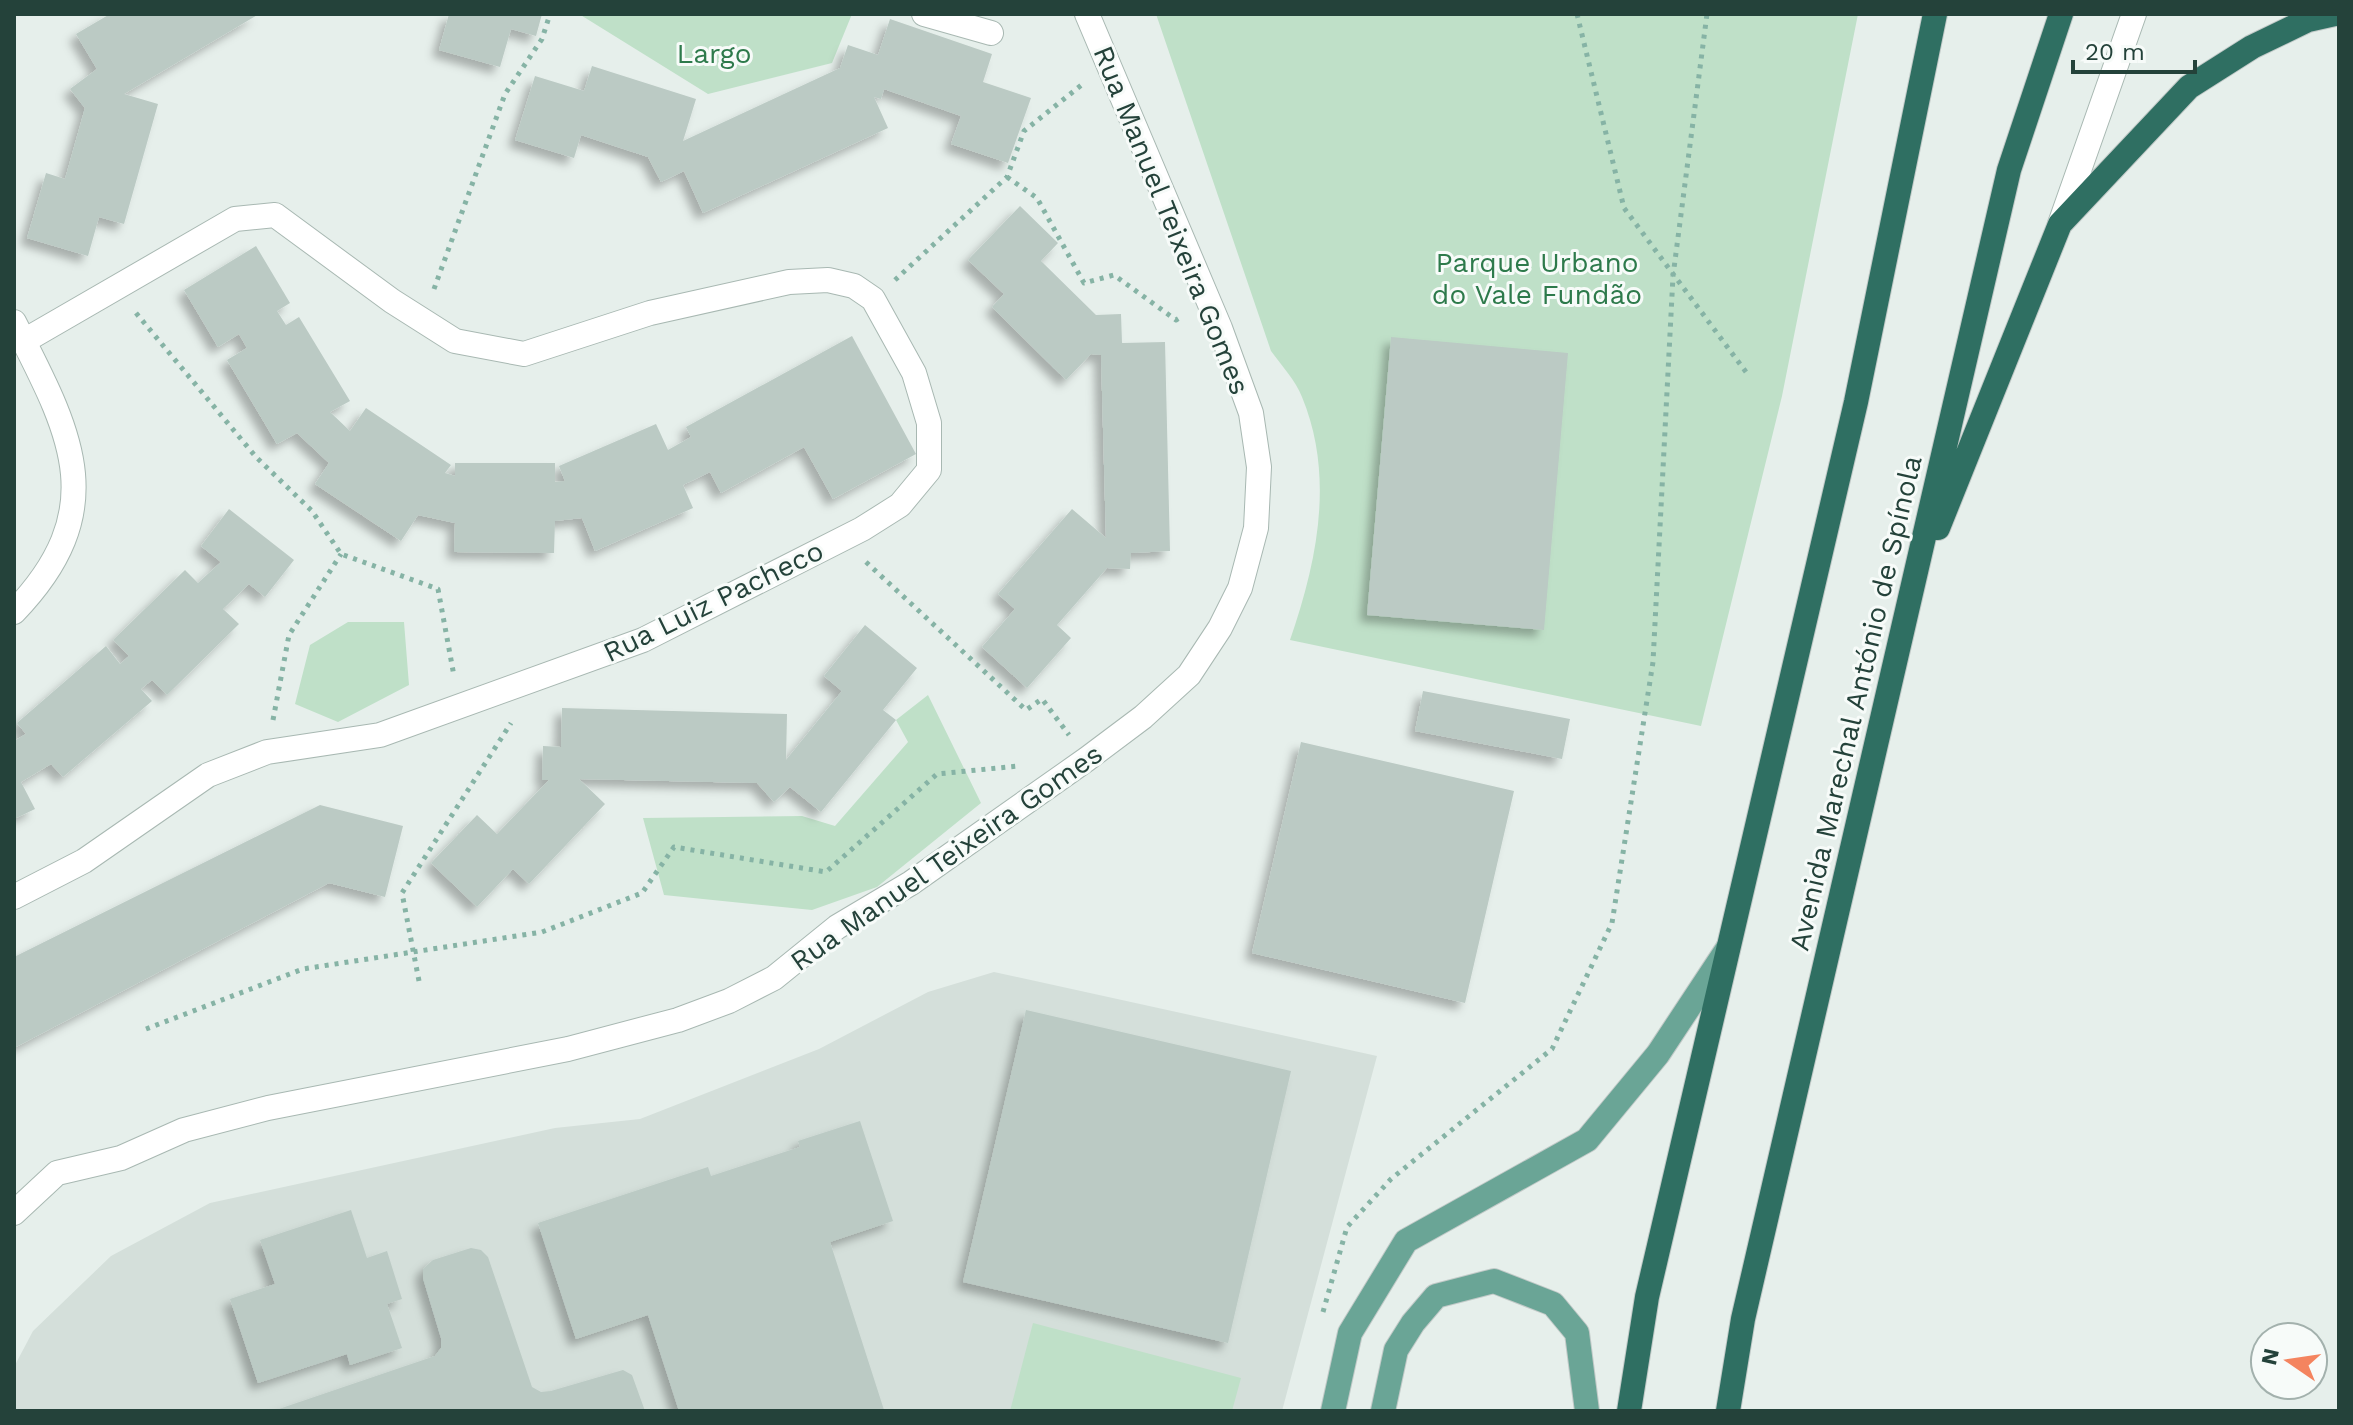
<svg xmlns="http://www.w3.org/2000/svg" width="2353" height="1425" font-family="'Work Sans',sans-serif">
  <defs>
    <filter id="shadow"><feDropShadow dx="-7" dy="7" stdDeviation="4" flood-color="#0004"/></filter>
  </defs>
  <rect width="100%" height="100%" fill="#e6efeb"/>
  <path fill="#d4dfda" d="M994,972L1377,1056L1282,1411H14V1367L33,1331L111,1256L210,1203L555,1128L640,1119L819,1049L928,992Z"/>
  <path fill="#bfe0c8" d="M579,14H852L832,63L708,94Z
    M1156,14H1858L1782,396L1701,726L1290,640C1317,562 1335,477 1302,397C1296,381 1281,365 1271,351Z
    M348,622H404L409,685L338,722L295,704L310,645Z
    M928,695L981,803L877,887L812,910L664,895L643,818L802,816L835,826L908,742L896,720Z
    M1033,1323L1241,1378L1232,1411H1010Z"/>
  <path fill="#bbcac4" filter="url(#shadow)" d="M110,14H259L124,94L158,104L124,224L99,217L88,256L27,238L46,173L65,179L85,108L70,89L97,69L76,34Z
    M449,14H542L536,36L511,29L500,67L439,50Z
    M890,19L992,54L983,82L1031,98L1008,163L951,144L961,116L884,89L881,99L874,97L888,128L703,213L684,171L661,182L648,157L581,135L574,158L515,140L535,76L584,91L592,66L696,99L683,141L840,68L848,45L878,55Z
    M1020,206L1058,243L1041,261L1096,315L1121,314L1122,343L1165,342L1170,551L1131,553L1130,569L1107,568L1057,625L1071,638L1027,688L982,647L1015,609L998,594L1072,509L1106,538L1101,355L1091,354L1066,380L992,307L1004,294L968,260Z
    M256,246L290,303L277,311L286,325L299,317L350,401L330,412L350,431L366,408L451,465L445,473L455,476V463H555V482L565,481L559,466L656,424L668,450L691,437L686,427L852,336L916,454L833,499L804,447L721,493L710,472L683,485L693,508L595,551L582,518L555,521L554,553L454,552L455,523L418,515L401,541L315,484L329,463L297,433L277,444L227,360L247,348L239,334L218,347L184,290Z
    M1391,337L1568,353L1544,630L1367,615Z
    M229,509L294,560L265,597L249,584L223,609L239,624L167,695L152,680L141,689L152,701L63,777L51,764L21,782L35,809L14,819V741L26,734L17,723L106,646L120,664L129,656L113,640L185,570L198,583L221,562L201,546Z
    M865,625L917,668L883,710L896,720L821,812L790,787L774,802L757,783L579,779L605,804L529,884L513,869L477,907L431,863L477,815L497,834L549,780H542L543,746L561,747L562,708L787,714L786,760L842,691L824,676Z
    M1423,691L1570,719L1562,759L1415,731Z
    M1301,742L1514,791L1465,1003L1252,953Z
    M320,805L403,826L385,897L329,883L14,1048V957Z
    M1026,1010L1291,1071L1228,1343L963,1282Z
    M860,1121L893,1221L830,1242L884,1410L679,1411L648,1315L576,1339L538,1223L708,1167L711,1176L800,1147L798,1141Z
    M351,1210L367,1258L387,1251L402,1299L387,1304L402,1348L350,1365L347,1354L258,1383L230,1299L275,1284L260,1240Z
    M471,1248L481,1250L488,1257L532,1387L541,1392L551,1391L623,1370L632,1375L645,1411H273L435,1356L441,1348V1338L423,1278V1269L433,1260Z"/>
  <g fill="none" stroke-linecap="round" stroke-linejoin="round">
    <defs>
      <path id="minor" d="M924,14L991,33
        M2060,224L2134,14
        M14,322C70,432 114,508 14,612
        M14,897L84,861L208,775L267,752L380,735L643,640L862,529L900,505L929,470V423L914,373L873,299L854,286L828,280L789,282L650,313L524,354L455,341L392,301L275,215L235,219L24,341
        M14,1213L57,1173L121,1158L184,1130L268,1108L568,1049L678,1020L729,1001L774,978L837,927L911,883L1087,759L1143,717L1189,675L1220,628L1240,588L1256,528L1259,467L1251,413L1220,328L1087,14"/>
      <path id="major" d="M1333,1411L1350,1333L1406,1241L1587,1140L1658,1054L1728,948
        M1383,1411L1396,1350L1413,1323L1436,1296L1494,1281L1553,1304L1577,1333L1587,1411"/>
      <path id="highway" d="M1938,528L2060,224L2189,87L2252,47L2308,20L2335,14
        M1629,1411L1647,1297L1856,402L1935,14
        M1728,1411L1743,1319L2009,170L2061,14"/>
    </defs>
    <use href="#minor" stroke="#a8b8b2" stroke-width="26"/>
    <use href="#major" stroke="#c2cac8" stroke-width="26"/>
    <use href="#highway" stroke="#c2cac8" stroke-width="26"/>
    <path stroke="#86b3a5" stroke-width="5" stroke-dasharray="4 6" stroke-linecap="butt" d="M1577,14L1624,208L1746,372
      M1007,177L1037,198L1084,283L1114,275L1176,320L1181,317
      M895,280L1007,177L1024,131L1084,83
      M434,289L505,94L542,39L550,14
      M136,313L256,457L312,511L341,554L438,589L454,676
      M866,562L1026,710L1042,699L1069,735
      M273,720L289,635L341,554
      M419,981L402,893L511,723
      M146,1029L303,969L542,932L642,893L674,847L826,872L937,774L1018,766
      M1323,1312L1347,1227L1391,1179L1552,1049L1612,923L1653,662L1673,276L1707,14"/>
    <use href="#minor" stroke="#fff" stroke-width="24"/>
    <use href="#major" stroke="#6aa596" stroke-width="24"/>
    <use href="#highway" stroke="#2f6f62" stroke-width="24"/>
  </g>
  <g text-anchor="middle" stroke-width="6" stroke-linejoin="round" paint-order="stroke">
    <g font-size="28" fill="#2d7a4b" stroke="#f7fbf9">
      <text x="714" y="63">Largo</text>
      <text x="1537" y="272">Parque Urbano<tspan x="1537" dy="32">do Vale Fundão</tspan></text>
    </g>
    <g font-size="28" fill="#24423a" stroke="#f7fbf9">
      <text transform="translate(1172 220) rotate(68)" y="10">Rua Manuel Teixeira Gomes</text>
      <text transform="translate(713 601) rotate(-26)" y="10">Rua Luiz Pacheco</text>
      <text transform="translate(1855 703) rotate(-77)" y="10">Avenida Marechal António de Spínola</text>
      <text transform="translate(946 857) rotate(-35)" y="10">Rua Manuel Teixeira Gomes</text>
    </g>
  </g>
  <rect width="2353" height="1425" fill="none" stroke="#24423a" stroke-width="32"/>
  <g transform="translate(2289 1361) rotate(283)"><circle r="38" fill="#f7fbf9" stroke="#a3b1ad" stroke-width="2"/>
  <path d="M0-6L14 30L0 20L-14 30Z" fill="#f4845f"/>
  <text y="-12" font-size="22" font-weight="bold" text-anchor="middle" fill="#24423a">N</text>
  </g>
  <path d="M2073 60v12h122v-12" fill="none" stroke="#24423a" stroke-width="4"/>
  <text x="2085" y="60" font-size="24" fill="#24423a" stroke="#f7fbf9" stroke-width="6" paint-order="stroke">20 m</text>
</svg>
